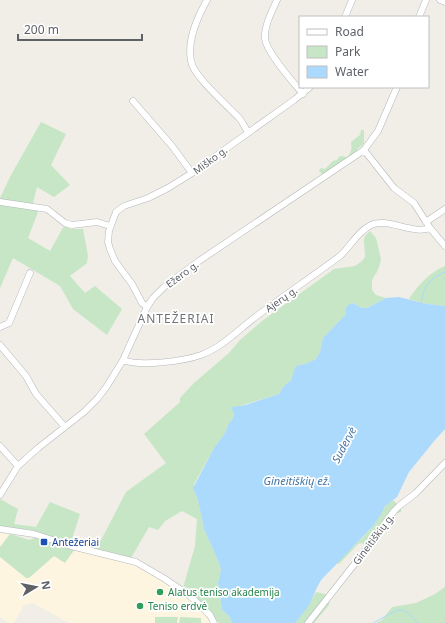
<svg xmlns="http://www.w3.org/2000/svg" width="445" height="623" font-family="'Noto Sans',sans-serif">
  <rect width="100%" height="100%" fill="#f0eee7"/>
  <path fill="#fdf5df" d="M0,533L10,534L0,547Z
    M75,549L131,563L146,570L191,601L203,613L211,623H69L33,603L24,605L14,623H9L0,617V557L54,556Z"/>
  <path fill="#c6e6c5" d="M41,122L66,134L51,165L70,185L54,197L37,187L33,203L38,212L28,238L50,251L64,226L71,229H83L88,256L87,263L70,276L85,293L95,286L122,309L107,335L73,309L60,286L13,258L0,288V198L11,175Z
    M361,130H364V144L357,149L359,152L323,175L319,171L321,168L325,169L333,161L337,160L340,156L347,157C352,152 352,148 351,142L360,135Z
    M370,231L376,238L381,259L380,264L377,272L374,276L372,281V290L376,295L386,298L367,308H362L353,303L346,308V314L323,338L320,352L316,359L305,364L298,365L291,380L283,387L279,394L239,406L234,412L233,418L228,425L225,433L214,448L194,484V491L198,500L204,529L219,563L221,570L218,583L222,610L229,616L232,623H219L207,609L183,588L195,546L197,519L182,511L165,521L158,530L149,527L131,558L110,552L70,543L31,530L0,526V499L18,509L14,524L36,527L50,502L80,514L72,539L98,546L126,492L166,463L144,434L180,402V398L194,383L229,353L240,340L262,321L334,269L355,266L362,261L365,257L364,240L365,236Z
    M445,266V306L427,304L409,299C419,284 429,273 445,266Z
    M393,500L401,508V512L394,514L366,545L361,543L358,544L339,564L336,563C348,551 361,540 372,527C380,518 382,505 393,500Z
    M10,534L29,540L35,538L75,549L65,563L54,556L29,578H26L0,557V547Z
    M445,587V623H376L382,620L392,607L416,603L435,594Z
    M316,592L325,594L330,599L329,605L314,623H295L308,606Z
    M155,617H178L177,623H155Z
    M180,617L201,618V623H179Z"/>
  <path fill="#abdafc" d="M399,297L427,304L445,306V429L435,440L409,472L397,497L385,506L380,516L373,526L322,579C316,587 314,596 309,605C305,611 300,617 295,623H232L229,616L222,610L218,583L221,570L219,563L204,529L198,500L193,488L214,448L225,433L228,425L233,418L234,413L231,408L232,407L245,405L279,394L283,387L291,380L295,368L298,365L305,364L316,359L320,352L323,338L346,314V308L348,305L353,303L362,308H367L386,298Z"/>
  <g fill="none" stroke-linecap="round" stroke-linejoin="round">
    <path stroke="#abdafc" stroke-width="1" d="M421,303C424,286 429,279 445,272
      M373,623L397,610C406,609 412,617 418,623"/>
    <defs>
      <path id="minor" d="M207,0C197,18 187,40 191,61C193,76 228,106 240,119C243,123 245,128 248,132
        M277,0C272,11 264,26 265,39C267,53 293,82 303,94
        M440,0L445,2
        M345,17L352,0
        M419,17L426,0
        M133,101L172,146L192,173
        M364,150L394,188L414,203L430,228L445,246
        M0,202L47,209L65,223L72,225L97,222L110,226
        M426,222L445,209
        M147,307L142,303L132,284L115,261L110,249L108,242L109,231L116,212L124,206L148,198L168,188L192,173L294,100L310,87
        M0,327L9,323L30,273
        M0,345L26,376L36,394L65,427
        M123,360C140,367 184,361 201,355C223,347 240,328 258,315C285,295 313,276 340,256C351,246 357,232 371,225C387,217 412,235 430,228
        M0,446L18,466
        M0,495L18,466L38,448L84,412L98,398L107,386L123,360L147,307L153,298L165,286L199,261L364,150L378,131L397,87
        M0,529L34,534L71,546L136,562L165,579L190,596L210,615L214,623
        M308,623L364,552L394,511L399,506L416,493L445,463"/>
    </defs>
    <use href="#minor" stroke="#b4b7bb" stroke-width="7"/>
    <use href="#minor" stroke="#fff" stroke-width="6"/>
  </g>
  <rect fill="#1a4fb4" stroke="#fff" stroke-width="1.5" x="40" y="538" width="8" height="8" rx="2"/>
  <g fill="#2e9e5b" stroke="#fff" stroke-width="1.5">
    <circle cx="160" cy="592" r="4"/>
    <circle cx="140" cy="606" r="4"/>
  </g>
  <g text-anchor="middle" stroke-width="3.5" stroke-linejoin="round" paint-order="stroke">
    <g font-size="10" fill="#5e6267" stroke="#fff">
      <text transform="translate(210 160) rotate(-36)" y="4">Miško g.</text>
      <text transform="translate(182 274) rotate(-36)" y="4">Ežero g.</text>
      <text transform="translate(281 299) rotate(-35)" y="4">Ajerų g.</text>
      <text transform="translate(373 539) rotate(-53)" y="4">Gineitiškių g.</text>
    </g>
    <g font-size="10" fill="#164399" stroke="#fff" text-anchor="start">
      <text x="52" y="546">Antežeriai</text>
    </g>
    <g font-size="10" fill="#27864d" stroke="#fff" text-anchor="start">
      <text x="168" y="596">Alatus teniso akademija</text>
      <text x="148" y="610">Teniso erdvė</text>
    </g>
    <g font-size="11" font-style="italic" fill="#4475a6" stroke="#fff">
      <text transform="translate(344 445) rotate(-62)" y="4">Sudervė</text>
      <text x="297" y="485">Gineitiškių ež.</text>
    </g>
    <g font-size="12" letter-spacing="1" fill="#6f7479" stroke="#fff">
      <text x="176" y="323">ANTEŽERIAI</text>
    </g>
  </g>
  <rect x="299" y="16" width="130" height="72" fill="#ffffff" stroke="#bfc0c2"/>
  <rect x="307" y="29" width="20" height="6" fill="#ffffff" stroke="#bfc0c2"/>
  <text x="335" y="36" font-size="12" fill="#5e6267">Road</text>
  <rect x="307" y="46" width="20" height="12" fill="#c6e6c5" stroke="#bfc0c2"/>
  <text x="335" y="56" font-size="12" fill="#5e6267">Park</text>
  <rect x="307" y="66" width="20" height="12" fill="#abdafc" stroke="#bfc0c2"/>
  <text x="335" y="76" font-size="12" fill="#5e6267">Water</text>
  <g transform="translate(36 587) rotate(80)" stroke="#ffffff" stroke-width="3" paint-order="stroke">
  <path d="M0-3L7 15L0 10L-7 15Z" fill="#5e6267"/>
  <text y="-6" font-size="11" font-weight="bold" text-anchor="middle" fill="#5e6267">N</text>
  </g>
  <path d="M18 34v6h124v-6" fill="none" stroke="#5e6267" stroke-width="2"/>
  <text x="24" y="34" font-size="12" fill="#5e6267" stroke="#ffffff" stroke-width="3" paint-order="stroke">200 m</text>
</svg>
